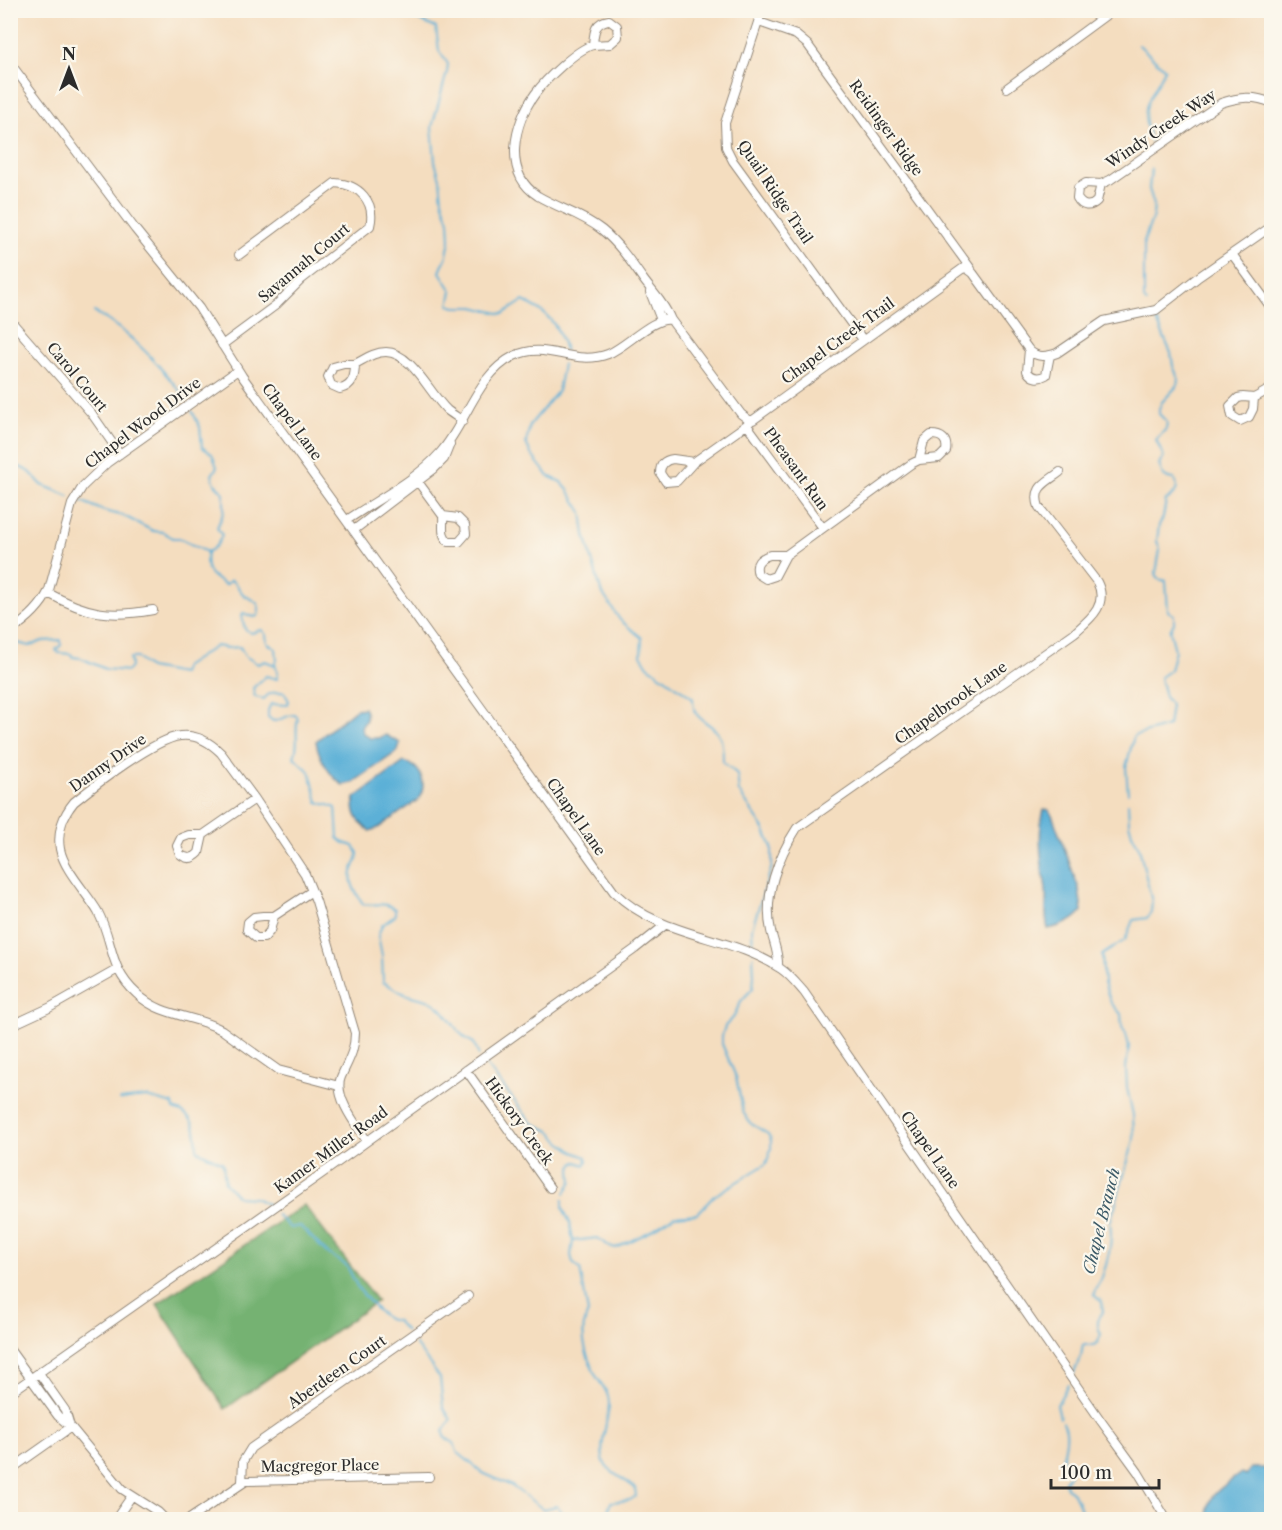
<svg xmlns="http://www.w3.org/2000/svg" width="1282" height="1530" font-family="'Libre Caslon Text',serif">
  <rect width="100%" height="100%" fill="#fbf7ec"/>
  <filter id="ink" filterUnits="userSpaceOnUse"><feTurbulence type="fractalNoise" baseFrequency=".0167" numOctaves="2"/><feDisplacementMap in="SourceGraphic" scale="12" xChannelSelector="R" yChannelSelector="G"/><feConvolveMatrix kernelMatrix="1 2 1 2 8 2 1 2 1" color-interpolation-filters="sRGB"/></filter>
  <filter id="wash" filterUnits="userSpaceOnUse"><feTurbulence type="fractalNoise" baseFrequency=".008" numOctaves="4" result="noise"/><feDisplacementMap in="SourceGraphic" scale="24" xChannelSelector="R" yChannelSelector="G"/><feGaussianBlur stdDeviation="1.35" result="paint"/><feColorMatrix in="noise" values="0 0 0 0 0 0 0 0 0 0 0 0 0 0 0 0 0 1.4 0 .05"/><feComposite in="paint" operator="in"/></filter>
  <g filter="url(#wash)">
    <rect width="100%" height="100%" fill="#f4ddbf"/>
    <path fill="#74b272" stroke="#506e4e" stroke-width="1.5" d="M304,1205L377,1301L225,1409L157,1304Z"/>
    <path fill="#5bb0d7" stroke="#436e81" stroke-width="1.5" d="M364,708C369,716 366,721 361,727L363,733L370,738H378L386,735L400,743L398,751L352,783L343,785C330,777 318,756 316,741L356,709Z
      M404,762C422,766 428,785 418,800L378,828L370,831C358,823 352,812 355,798Z
      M1047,809L1051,812L1079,889L1082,911C1074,922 1061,926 1048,929C1044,915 1047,904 1046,891C1046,883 1043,875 1042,867C1040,850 1039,826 1044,810Z
      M1251,1468H1266L1271,1474V1519H1208C1204,1495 1224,1486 1241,1473L1246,1475Z"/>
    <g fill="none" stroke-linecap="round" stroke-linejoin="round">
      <path stroke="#5bb0d7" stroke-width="2" d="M407,10L418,20L436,28L439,51L448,64L447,72L432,127L435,162L440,179L442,200L449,221L450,240L447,255L440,272L452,291L449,305L456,307H474L503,314L523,301C547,311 559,325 565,351
        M1139,45L1165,69C1149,102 1138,105 1151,142
        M1147,303L1144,299V241L1153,216L1154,205L1149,189L1151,169
        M94,312C133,333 160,366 187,400
        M563,364L558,391L530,425L526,443L531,454L548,476L561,482L568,490L582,512L585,535L601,591L620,620L642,638L641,655L648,666L693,698C693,725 711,718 720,737C723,744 723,755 723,762L737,774L739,792L764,829L772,847V866L752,928L753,951
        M192,411L200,427L202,447L212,454L217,467L212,475L215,484L224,493V511L217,528L222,535C219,544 215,549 207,552
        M10,478H13L15,468L20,467L30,472L42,485L69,496
        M81,501L104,511L124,516L153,531L163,532L173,538H179L207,552
        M207,552C204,572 210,575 225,585L231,580C237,584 239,590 244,595C254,602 262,601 258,616L253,617L243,613L242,617L245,629L251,633L262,630L266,635L267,643L276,649L277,660L275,665
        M10,641L29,646L43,641L61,640V645L56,650L59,653L71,654L73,657L81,658L105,669L128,671L131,667L130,658H137L149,668L182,674L184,667L216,646L227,648L240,647L245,656L258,664L265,661L275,665L278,672L277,679L266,676L253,688L255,697L264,699C269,692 275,692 284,692L289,701L287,705L271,704L268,710V717L273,721C282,721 287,714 295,715L298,718C294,732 300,742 294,757L310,772L318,802C324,805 331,804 336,808L338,838L344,843L354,846L358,853C358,860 354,865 352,872C349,884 357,894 363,904C375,906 384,901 395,909V916L382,925L378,936L382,956L383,982C389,985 396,990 403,993C416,999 426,996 439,1007C452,1018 457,1036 474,1043L479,1056
        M1128,793L1126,767L1134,736L1168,726L1171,705L1165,697L1160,677L1170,670L1175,650L1170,631L1174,623V615L1168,611L1166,581L1158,579L1156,573L1160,550L1157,541L1159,525L1163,518L1166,500C1174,496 1181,488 1174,479C1163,478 1162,474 1159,464L1164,457L1156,440L1166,429L1167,422L1159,414V409L1162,402L1178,385L1179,380L1173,366L1171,353L1156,319
        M483,1061L532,1123L552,1132L559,1141L574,1152L586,1157L587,1162L585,1165L577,1162L573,1164L571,1169L572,1181L565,1193
        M120,1100L146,1097L173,1104L174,1109C196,1116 196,1129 197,1150L223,1163L225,1183L238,1197L255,1198L269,1205
        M563,1199V1208L570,1223L573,1241L571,1255L573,1263L580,1269L588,1313C578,1332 586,1356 595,1374C600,1384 609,1391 609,1403C609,1420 596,1451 606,1466C610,1473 628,1481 635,1488L636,1496L630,1500L611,1502L608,1510V1520
        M276,1214L290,1228L300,1226L326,1252L347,1266L358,1288L376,1309L387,1319L397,1321L406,1331
        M573,1241L597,1238L609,1246L616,1248L647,1233L674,1216L697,1214L714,1196L766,1164L771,1149V1140L768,1134L750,1123L743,1112L736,1077L722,1044V1036L725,1026L733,1018L741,1001L753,988L754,975L753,957
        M415,1344L440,1378L443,1407L451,1420L443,1431L446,1438L454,1443L457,1452L483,1473L512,1486L543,1509L557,1506L564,1516L575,1520
        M1073,1375L1081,1356L1083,1345H1094L1098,1342L1101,1334C1096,1324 1097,1320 1103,1312L1102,1302L1094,1295C1094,1288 1100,1284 1102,1277C1108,1261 1113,1240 1110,1223L1134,1140L1133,1115L1127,1088L1126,1068L1129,1046L1126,1034L1122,1027L1121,1014L1111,1003L1104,983L1102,955L1125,940L1133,920L1147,918L1151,912L1152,902L1139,847L1132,834L1129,823L1128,803
        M1060,1418L1057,1405L1068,1384
        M1063,1422C1070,1434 1064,1449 1062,1462L1068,1465L1070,1474L1065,1481L1066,1488C1077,1493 1081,1508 1082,1520"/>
    </g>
  </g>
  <g filter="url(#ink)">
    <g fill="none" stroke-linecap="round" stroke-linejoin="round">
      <defs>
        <path id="minor" d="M762,10L725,123L726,147L733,161L863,340
          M609,20L617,26L618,37L610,44L593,45C594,33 594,22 609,20Z
          M759,22L796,35L808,45L971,269
          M593,45C577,49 545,80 535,94C514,123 502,173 538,196C560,209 582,214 602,230C619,244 631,262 643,279C653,293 665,304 671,320
          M10,63L135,229L199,308L242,376L614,892C662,939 730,934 781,969C790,975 797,984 804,992L1101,1421L1138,1472L1167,1520
          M1007,88L1113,10
          M1086,183L1101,184L1097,201C1090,208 1082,207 1077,198L1078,188Z
          M1101,184L1110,180L1221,103C1239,97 1254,95 1272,103
          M1232,254L1272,309
          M650,292L661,320
          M10,320L92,414L120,454
          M222,345L276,305L302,279L370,226C376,202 359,184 335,183L239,255
          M1029,350L1027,371C1032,379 1039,379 1046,375L1050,355
          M355,364C365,359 374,352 386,352C411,352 430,394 447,410C452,414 457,417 463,421
          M355,364C355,376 353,386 340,389L331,385L328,377L333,367L344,364Z
          M1243,397L1254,398L1253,409L1249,417L1240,421L1232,416L1230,406L1238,398Z
          M1254,398L1272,388
          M747,425L823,528
          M931,435C942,435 948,440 946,451L939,458L919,460L924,441Z
          M673,459L694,462L677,481L666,482L660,473C660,464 665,460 673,459Z
          M694,462L749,423
          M416,479L443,516
          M443,516L458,518L465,525L466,534L459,542H449C440,534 444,527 443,516Z
          M347,520C378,499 415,481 440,453C467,423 476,375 514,356C547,340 573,367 608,354C626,347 654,316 671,320L741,414L749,420H753L962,269L966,268L973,273L1029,350C1037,358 1046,357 1057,353L1104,321L1156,310L1197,278L1272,226
          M354,530L434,469L444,459L450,444
          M770,555H786L775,576L766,579L758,574C754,563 760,558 770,555Z
          M786,555L911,464L919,460
          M48,593C86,614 110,618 153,610
          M10,631C27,620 41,608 49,590L72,504L83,486L107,463L238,370
          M189,835H203L199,853C193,859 187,860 180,854L177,846L181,838Z
          M203,835L255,799
          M263,916H274L270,931L264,938H256L247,930L248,922L254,917Z
          M274,916L312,891
          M778,967C779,954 774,944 771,931C763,896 778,857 797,828L1074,633C1090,619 1109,605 1097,582L1039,507C1032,487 1046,483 1060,472
          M10,1026L49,1008L118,969
          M466,1070L550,1188
          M339,1086L278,1070L222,1030C193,1014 163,1018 137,994C108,968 114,942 98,912C87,893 64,870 60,849C57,832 63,815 74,802C95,785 155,739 180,736C196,734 210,742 221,753L255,799L305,874L316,901L355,1033C355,1051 348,1061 341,1077C333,1096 357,1126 367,1141
          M10,1350L58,1416L71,1427L122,1489L158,1512L166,1520
          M39,1373L65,1410L70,1426
          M10,1393L327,1170L635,949L665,925
          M10,1470L71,1427
          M242,1482L243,1461L251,1448L468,1296
          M115,1520L131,1497
          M188,1520L246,1481L429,1477"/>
      </defs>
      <use href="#minor" stroke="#908475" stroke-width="10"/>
      <use href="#minor" stroke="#fff" stroke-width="8"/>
    </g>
  </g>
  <g text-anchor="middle" stroke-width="4.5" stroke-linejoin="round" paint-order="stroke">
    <g font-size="15" fill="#2b2b2b" stroke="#fbf7ec">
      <text transform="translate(886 128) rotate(54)" y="5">Reidinger Ridge</text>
      <text transform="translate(1161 129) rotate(-34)" y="5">Windy Creek Way</text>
      <text transform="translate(775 192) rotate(56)" y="5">Quail Ridge Trail</text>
      <text transform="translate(304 263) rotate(-40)" y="5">Savannah Court</text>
      <text transform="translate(838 341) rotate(-36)" y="5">Chapel Creek Trail</text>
      <text transform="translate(77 377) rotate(50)" y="5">Carol Court</text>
      <text transform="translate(292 422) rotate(54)" y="5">Chapel Lane</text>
      <text transform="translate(143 423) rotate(-37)" y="5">Chapel Wood Drive</text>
      <text transform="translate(796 469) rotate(54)" y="5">Pheasant Run</text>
      <text transform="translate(951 703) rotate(-35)" y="5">Chapelbrook Lane</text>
      <text transform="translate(108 763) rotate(-35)" y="5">Danny Drive</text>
      <text transform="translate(576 817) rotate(55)" y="5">Chapel Lane</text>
      <text transform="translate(519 1121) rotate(54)" y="5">Hickory Creek</text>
      <text transform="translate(331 1150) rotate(-36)" y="5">Kamer Miller Road</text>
      <text transform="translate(930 1150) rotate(55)" y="5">Chapel Lane</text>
      <text transform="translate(337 1372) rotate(-35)" y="5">Aberdeen Court</text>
      <text transform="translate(320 1466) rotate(-1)" y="5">Macgregor Place</text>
    </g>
    <g font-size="16" font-style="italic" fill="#3c5a67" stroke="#fbf7ec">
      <text transform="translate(1101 1221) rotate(-76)" y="6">Chapel Branch</text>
    </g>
  </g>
  <rect width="1282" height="1530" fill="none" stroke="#fbf7ec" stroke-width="36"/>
  <g transform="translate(69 69)" stroke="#fbf7ec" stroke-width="4.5" paint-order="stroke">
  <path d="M0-4.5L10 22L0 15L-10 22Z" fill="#2b2b2b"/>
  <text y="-9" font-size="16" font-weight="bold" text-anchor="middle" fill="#2b2b2b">N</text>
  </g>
  <path d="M1051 1479v9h108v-9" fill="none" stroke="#2b2b2b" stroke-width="3"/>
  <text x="1060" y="1479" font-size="18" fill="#2b2b2b" stroke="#fbf7ec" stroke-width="4.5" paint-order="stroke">100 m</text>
</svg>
